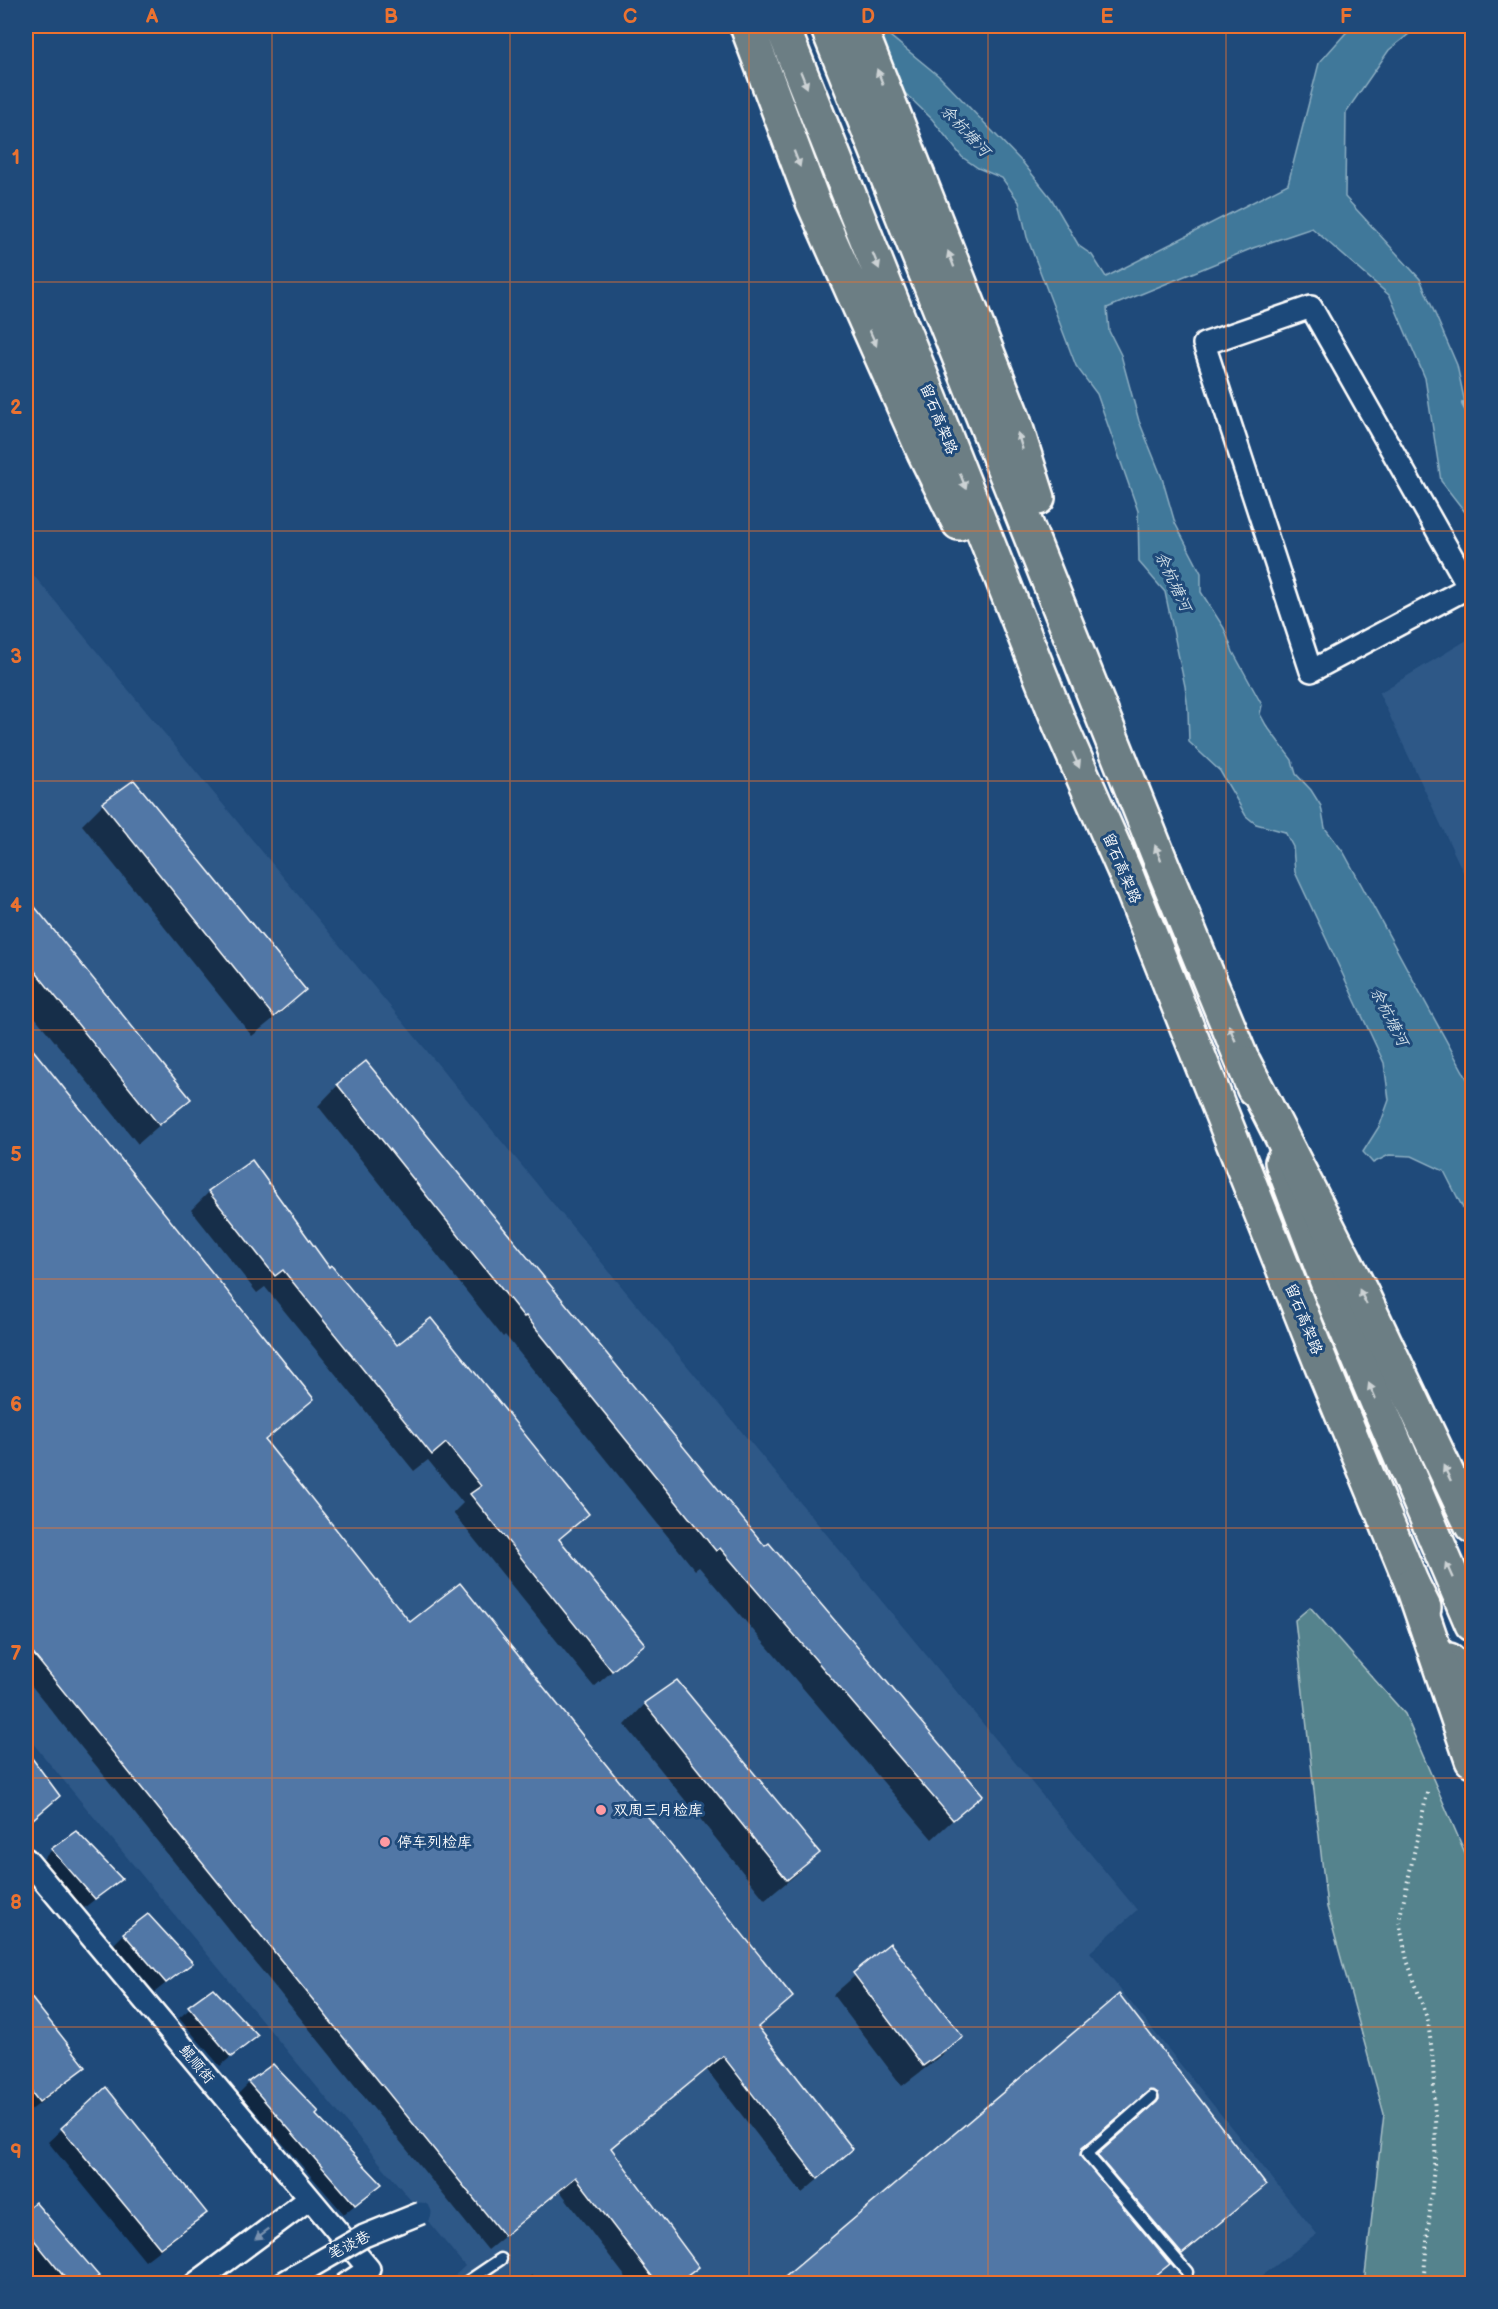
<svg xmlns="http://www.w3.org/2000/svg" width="1498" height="2309" font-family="'Balsamiq Sans','LXGW WenKai TC',sans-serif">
  <rect width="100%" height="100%" fill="#1f4a7a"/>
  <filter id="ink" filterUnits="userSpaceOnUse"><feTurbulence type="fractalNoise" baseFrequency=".0167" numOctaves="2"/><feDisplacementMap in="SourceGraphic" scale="12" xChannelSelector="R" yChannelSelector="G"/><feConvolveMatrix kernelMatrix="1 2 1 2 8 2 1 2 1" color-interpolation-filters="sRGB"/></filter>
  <g filter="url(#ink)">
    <path fill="#2e5887" d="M26,566L1137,1910L1090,1952L1317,2234L1253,2283H447L465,2266L26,1735Z
      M1472,637V891L1379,693Z"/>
    <path fill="#54838d" stroke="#aac1c6" stroke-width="1.5" d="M1310,1607L1405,1714L1472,1869V2283H1364L1384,2114L1327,1907L1295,1620Z"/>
    <path fill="#40789a" stroke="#8caec2" stroke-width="1.5" d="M800,26H866L885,32L940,77L1024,164L1051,198L1079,246L1092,255L1106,277L1288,184L1319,63L1352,26H1419L1389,50L1346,112L1345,197L1420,279L1457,365L1472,437V521L1441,481L1425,378L1390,296L1312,228L1253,248L1107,308L1109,331L1121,355L1139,421L1162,478L1175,523L1201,573V592L1224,628L1233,652L1262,705L1260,714L1266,725L1292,760L1296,774L1311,790L1321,806L1325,828L1344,853L1472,1088V1226L1444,1171L1412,1156L1389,1155L1373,1163L1363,1152L1380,1125L1389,1100L1384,1063L1295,872L1293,847L1285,832L1256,824L1246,816L1220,771L1189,742L1188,710L1185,686L1165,592L1139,562L1138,511L1097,394L1076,366L1027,237L1019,202L1002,178L978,168L962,157L932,119L881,70L851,51Z"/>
    <path fill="#0007" fill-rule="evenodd" d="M134,782L304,990L283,1011L252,1036L82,825L103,804Z
      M26,898L189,1099L138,1144L26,1006Z
      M26,1043L312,1399L264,1442L410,1624L791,1997L757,2028L836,2164L802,2193L707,2070L610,2149L697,2267L681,2284H631L560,2191L488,2250L26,1679Z
      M338,1085L765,1548L981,1794L932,1839L699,1567L695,1570L505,1335L503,1337L318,1106Z
      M252,1162L328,1269L396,1348L587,1514L558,1541L643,1644L594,1687L453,1513L463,1503L428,1460L414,1471L265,1287L257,1293L191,1210L209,1192Z
      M645,1704L818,1853L797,1874L765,1900L625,1725Z
      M26,1753L58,1796L26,1826Z
      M52,1850L120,1879L84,1908L42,1860Z
      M124,1934L191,1963L155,1992L114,1944Z
      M890,1945L961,2037L940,2057L902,2086L833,1995Z
      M212,1990L256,2036L220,2066L179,2018Z
      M26,1993L84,2067L70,2080L26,2114Z
      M1119,1997L1264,2185L1250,2199L1167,2267L1166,2266L1147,2284H780ZM1136,2103L1144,2105L1146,2111L1145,2115L1087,2168L1080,2159L1079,2152Z
      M249,2083L314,2115L380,2184L344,2214L239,2093Z
      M62,2129L205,2213L191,2226L145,2261L48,2142Z
      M35,2204L97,2276L89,2284H32L26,2276V2211Z
      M532,2275L539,2284H521Z"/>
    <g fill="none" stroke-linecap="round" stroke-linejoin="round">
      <path stroke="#8caec2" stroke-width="6" d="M1464,404L1472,419"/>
    </g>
    <path fill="#5177a6" stroke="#fff" stroke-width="1.5" d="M134,780L306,990L274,1017L102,803Z
      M26,896L191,1099L159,1125L26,960Z
      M26,1041L314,1399L265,1440L410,1622L460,1583L793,1997L758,2027L853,2149L818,2179L723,2056L611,2148L699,2267L678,2283H657L576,2177L504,2236L26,1645Z
      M366,1061L765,1546L769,1543L983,1795L953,1820L720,1548L716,1551L526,1316L524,1317L337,1084Z
      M252,1160L329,1267L331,1265L397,1345L431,1318L589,1514L559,1539L645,1644L612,1671L470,1494L481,1486L446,1443L432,1455L283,1270L275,1276L208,1191Z
      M677,1680L820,1853L787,1880L644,1703Z
      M26,1750L60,1796L26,1825Z
      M76,1831L122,1879L95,1899L51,1849Z
      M148,1914L193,1963L166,1983L123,1933Z
      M890,1943L963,2037L923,2066L853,1973Z
      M213,1988L258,2036L231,2057L188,2006Z
      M26,1991L86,2067L39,2102L26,2085Z
      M1119,1994L1266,2185L1182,2254L1097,2155L1157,2102L1159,2099L1158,2093L1150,2090L1082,2148L1080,2155L1170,2264L1146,2283H778Z
      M273,2064L319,2112L316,2115L382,2184L355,2205L248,2082Z
      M106,2087L207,2213L160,2248L61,2128Z
      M35,2202L99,2276L89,2283H69L26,2230V2209Z"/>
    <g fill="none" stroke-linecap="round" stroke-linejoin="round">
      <defs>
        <path id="service" d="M1152,2097L1087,2154L1187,2272
          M464,2284L501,2259"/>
        <path id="minor" d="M1469,587L1311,307L1204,344L1311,671L1469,587L1472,585
          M26,1859L369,2269L346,2284
          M195,2284L309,2199"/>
        <path id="trunk" d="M747,26L813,202L924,452L959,523
          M782,26L1059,722L1128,879L1323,1368L1412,1584L1424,1608
          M827,26L1163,867L1254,1089
          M859,26L1013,418L1038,498
          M1282,1162L1336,1305L1472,1624
          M1449,1660L1472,1707"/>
        <path id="motorway" d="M1244,1063L1361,1292L1472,1526
          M1412,1584L1472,1760"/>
      </defs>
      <use href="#service" stroke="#fff" stroke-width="15"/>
      <use href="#minor" stroke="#fff" stroke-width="26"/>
      <use href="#trunk" stroke="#fff" stroke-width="38"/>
      <use href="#motorway" stroke="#fff" stroke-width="38"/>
      <path stroke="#fff" stroke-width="4" stroke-dasharray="1.5 4.5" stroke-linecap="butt" d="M1423,2284L1436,2145L1433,2061L1428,2021L1407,1960L1399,1921L1428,1789"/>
      <use href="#service" stroke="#1f4a7a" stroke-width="10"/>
      <use href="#minor" stroke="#1f4a7a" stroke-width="21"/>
      <use href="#trunk" stroke="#6c7e84" stroke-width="33"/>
      <use href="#motorway" stroke="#6c7e84" stroke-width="33"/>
      <defs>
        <path id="minor-bridge" d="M281,2284L364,2236L421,2213"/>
      </defs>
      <use href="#minor-bridge" stroke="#fff" stroke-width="26" stroke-linecap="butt"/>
      <use href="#minor-bridge" stroke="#1f4a7a" stroke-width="21"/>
    </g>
    <defs><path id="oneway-solid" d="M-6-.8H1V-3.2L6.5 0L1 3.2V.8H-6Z" transform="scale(1.5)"/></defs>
    <g fill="#ccd2d4">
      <use href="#oneway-solid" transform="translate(880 77) rotate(-111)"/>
      <use href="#oneway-solid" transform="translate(804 80) rotate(68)"/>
      <use href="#oneway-solid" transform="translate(797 159) rotate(69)"/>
      <use href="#oneway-solid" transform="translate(951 259) rotate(-111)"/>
      <use href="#oneway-solid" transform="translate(876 261) rotate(68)"/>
      <use href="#oneway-solid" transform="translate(873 338) rotate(66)"/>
      <use href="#oneway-solid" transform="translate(1020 441) rotate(-107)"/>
      <use href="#oneway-solid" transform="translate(963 481) rotate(68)"/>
      <use href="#oneway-solid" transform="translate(1076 760) rotate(66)"/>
      <use href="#oneway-solid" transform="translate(1158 853) rotate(-111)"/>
      <use href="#oneway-solid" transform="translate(1232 1033) rotate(-113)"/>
      <use href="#oneway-solid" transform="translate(1363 1297) rotate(-116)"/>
      <use href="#oneway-solid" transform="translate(1372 1391) rotate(-113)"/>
      <use href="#oneway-solid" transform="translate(1447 1473) rotate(-116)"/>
      <use href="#oneway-solid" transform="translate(1449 1570) rotate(-114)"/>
    </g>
    <use fill="#7992af" href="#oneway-solid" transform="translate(262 2234) rotate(143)"/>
  </g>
  <path fill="none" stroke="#eb7230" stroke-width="1.5" stroke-opacity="0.55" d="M272,26V2284M510,26V2284M749,26V2284M988,26V2284M1226,26V2284M26,282H1472M26,531H1472M26,781H1472M26,1030H1472M26,1279H1472M26,1528H1472M26,1778H1472M26,2027H1472"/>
  <g fill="#ff9aa2" stroke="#1f4a7a" stroke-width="2">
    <circle cx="601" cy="1810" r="6"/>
    <circle cx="385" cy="1842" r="6"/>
  </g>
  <g text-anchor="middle" stroke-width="6" stroke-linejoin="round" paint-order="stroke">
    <g font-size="15" fill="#fff" stroke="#1f4a7a">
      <text transform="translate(939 419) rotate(68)" y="5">留石高架路</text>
      <text transform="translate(1122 868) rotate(67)" y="5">留石高架路</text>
      <text transform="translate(1304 1319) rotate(68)" y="5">留石高架路</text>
      <text transform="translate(197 2064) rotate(50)" y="5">鲲顺街</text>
      <text transform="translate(349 2245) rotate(-27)" y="5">笔谈巷</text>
    </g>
    <g font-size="15" fill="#fff" stroke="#1f4a7a" text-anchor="start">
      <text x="613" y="1815">双周三月检库</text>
      <text x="397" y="1847">停车列检库</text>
    </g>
    <g font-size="16" font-style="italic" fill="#cfdde6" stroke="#1f4a7a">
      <text transform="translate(966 130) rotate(47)" y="6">余杭塘河</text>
      <text transform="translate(1174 581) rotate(65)" y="6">余杭塘河</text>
      <text transform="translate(1390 1016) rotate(63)" y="6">余杭塘河</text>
    </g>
  </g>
  <rect width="1498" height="2309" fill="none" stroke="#1f4a7a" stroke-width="66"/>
  <rect x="33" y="33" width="1432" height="2243" fill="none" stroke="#eb7230" stroke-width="2"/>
  <g font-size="20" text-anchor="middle" font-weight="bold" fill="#eb7230">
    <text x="152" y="23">A</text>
    <text x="391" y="23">B</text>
    <text x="630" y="23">C</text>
    <text x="868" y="23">D</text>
    <text x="1107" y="23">E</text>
    <text x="1346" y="23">F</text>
    <text x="16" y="164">1</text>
    <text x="16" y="414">2</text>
    <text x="16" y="663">3</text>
    <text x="16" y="912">4</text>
    <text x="16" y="1161">5</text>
    <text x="16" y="1411">6</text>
    <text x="16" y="1660">7</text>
    <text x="16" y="1909">8</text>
    <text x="16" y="2158">9</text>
  </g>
</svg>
